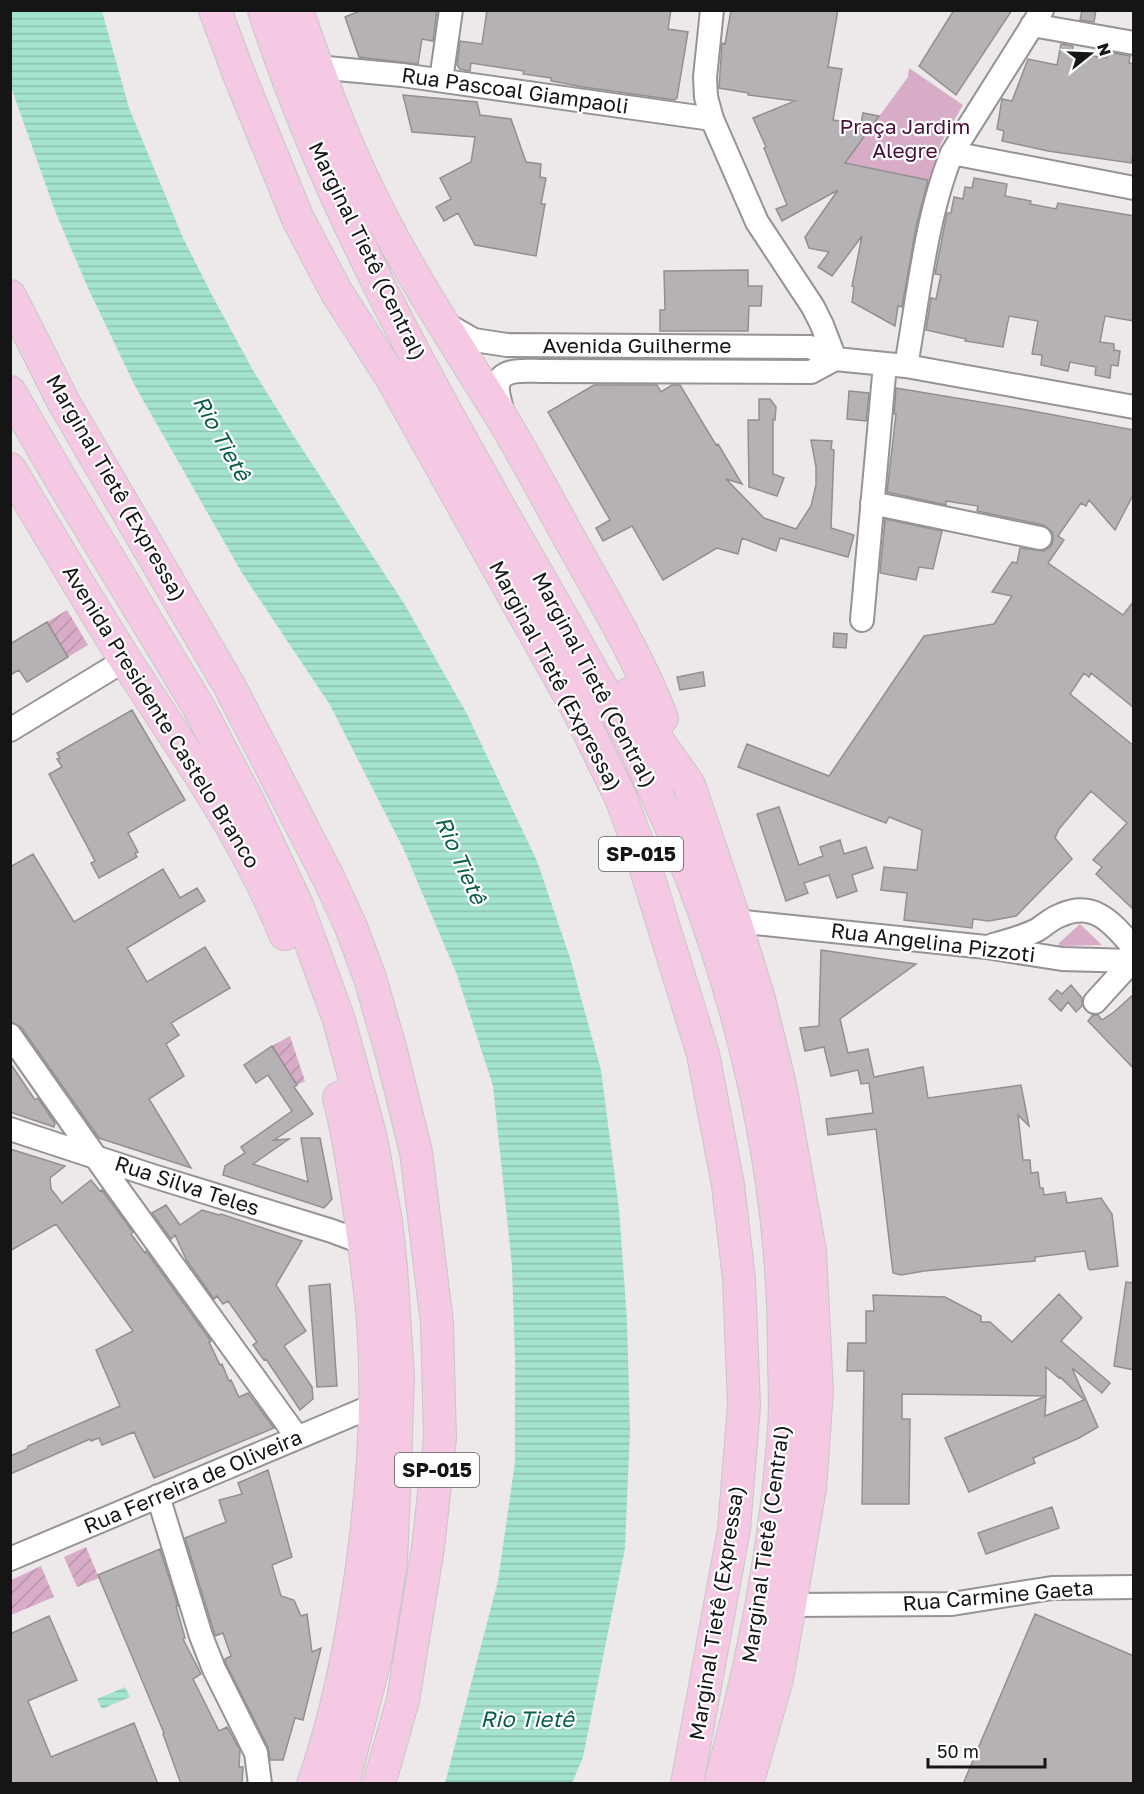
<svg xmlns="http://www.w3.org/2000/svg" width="1144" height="1794" font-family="'Golos Text',sans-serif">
  <defs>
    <pattern id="garden-furrows" width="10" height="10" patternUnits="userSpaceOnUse" patternTransform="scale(1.5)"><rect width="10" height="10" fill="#d8acc7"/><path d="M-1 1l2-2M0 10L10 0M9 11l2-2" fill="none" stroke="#b993aa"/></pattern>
    <pattern id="water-rules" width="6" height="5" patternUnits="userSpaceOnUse" patternTransform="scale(1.5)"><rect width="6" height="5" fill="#a4e3ce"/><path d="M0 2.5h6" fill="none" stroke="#8cc2b0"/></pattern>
  </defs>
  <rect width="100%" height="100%" fill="#ede9eb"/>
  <path fill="#d8acc7" d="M909,68L963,105L941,143L929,180L845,163L908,77Z
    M1080,924L1102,945L1059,946V943Z"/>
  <path fill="url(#garden-furrows)" d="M67,610L88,645L68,657L47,622Z
    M290,1036L305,1081L297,1085L272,1046Z
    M86,1547L99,1578L77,1587L64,1557Z
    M41,1566L54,1597L11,1615V1580Z"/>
  <path fill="url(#water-rules)" d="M10,11H102L129,108L183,238L213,297L254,372L297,441L405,605L467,714L537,861L570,958L601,1070L619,1209L627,1320L630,1431L625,1548L583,1757L572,1783H445L498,1581L515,1462V1358L512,1266L493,1086L457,975L404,850L330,705L242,573L135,386L88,288L55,211L11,87Z
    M125,1687L130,1697L102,1709L97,1699Z"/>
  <path fill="#b5b1b4" stroke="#938f91" stroke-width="1.5" d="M362,10H437L433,41L422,39L418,64L359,57L345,17Z
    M487,10H671L668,29L688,32L677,98L675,100L583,87L551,81V78L523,74L524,71L471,63L470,71L460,69L457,65L460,41L482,44Z
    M731,10H838L828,67L842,69L833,120L861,124L863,113L879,116L845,163L928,180L916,227L902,307L898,306L895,326L852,302L854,287L852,286L862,236L832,276L818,267L829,252L809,248L805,237L838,190L782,221L776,209L787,205L764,148L766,147L753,118L795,101L748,95L749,93L719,88L722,43L725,44Z
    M954,10H1012L956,95L919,66Z
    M1082,10H1096L1094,22L1080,20Z
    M1061,44L1073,46L1072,52L1093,56L1107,58L1108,52L1130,56L1129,63L1134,64V151L1131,163L1048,151L1002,141L1004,131L997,129L1002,99L1012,101L1028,59L1057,65Z
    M403,95L477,102L480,115L511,119L526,162L541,164L540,177L546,178L541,204H545L536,256L475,245L458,213L444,221L436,207L451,199L440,178L471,162L475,137L412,132Z
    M974,178L1007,184L1005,196L1031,201L1030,204L1056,209L1058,203L1134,216V321L1105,316L1100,342L1114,344V350L1120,351L1118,366L1111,365L1110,378L1095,375L1096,367L1070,362L1068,371L1041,365L1042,355L1032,354L1038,321L1009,316L1003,347L965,341L966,339L926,330L931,298L936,299L941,275L935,274L947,213H951L954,197L963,199L965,187L972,188Z
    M748,270V286H762L761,306H749L748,331H660V310H665L664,271Z
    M594,385H657L661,392L672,385H680L716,445L718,444L742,484L726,479L764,518L796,529L811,506L816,485V467L811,440L832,441L831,449L834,450L831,528L854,535L848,557L780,538L776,551L742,538L738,554L717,548L663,580L632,526L603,541L596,528L610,520L548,412Z
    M896,388L1022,409L1134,430V493L1115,530L1089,500L1086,506L1081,503L1058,536L1064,540L1048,563L1123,615L1134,601V708L1091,673L1089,677L1084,673L1070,694L1134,746V910L1096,874L1102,867L1093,860L1127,823L1091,791L1059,829L1055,838L1072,859L1016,916L989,921L973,919L972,928L904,920L907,893L881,890L884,867L917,870L922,830L889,817L886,823L738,767L747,744L829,776L924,636L994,624L1012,596L992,592L1012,562L1017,563L1020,548L1044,551L1050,547L1053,541V533L1048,528L1043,525L977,511L978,506L946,501V505L887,492L896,414H894Z
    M849,391L869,393L866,421L847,419Z
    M759,399H770L776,407L775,420L773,419V474L784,478L777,496L749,487L748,420H759Z
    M885,519L942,531L933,569L919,567L916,580L880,573Z
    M47,622L68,657L27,682L19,670L10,675V644Z
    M834,633L847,634L846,648L833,647Z
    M703,672L705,686L680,690L677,677Z
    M132,710L185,800L128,833L138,852L135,853L137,857L99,878L91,863L95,861L49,774L62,767L57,759L60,758L57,753Z
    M779,807L799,865L823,856L820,847L840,840L844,854L866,847L873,868L852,875L857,891L837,898L829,875L804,883L808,893L786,901L757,814Z
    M33,854L74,922L163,869L180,898L197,888L205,901L127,948L147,982L205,947L230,988L171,1023L179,1035L166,1044L184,1076L149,1099L191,1168L99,1138L21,1027L10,1022V867Z
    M821,950L916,964L840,1019L848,1053L868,1049L874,1077L923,1067L928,1098L1021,1085L1029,1126L1018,1115L1023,1160H1030L1031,1173L1038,1172L1040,1188H1043L1044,1195L1065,1192L1067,1203L1101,1198L1112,1214L1118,1266L1090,1270L1088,1268L1085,1251L1035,1257V1261L924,1271L901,1275L893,1273L876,1129L828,1135L826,1119L873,1113L869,1083L861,1084L858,1070L831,1076L824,1047L805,1051L800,1028L819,1026Z
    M1071,985L1082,998V1006L1076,1012L1068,1002L1061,1011L1049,999L1057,990L1062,994Z
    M1134,994V1069L1088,1021L1093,1015H1098L1102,1020L1114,1012Z
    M272,1046L297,1085L294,1087L313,1114L274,1140L289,1139L253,1164L308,1182L301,1138H320L332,1199L324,1208L223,1175L225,1166L245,1153L241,1147L292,1111L268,1075L256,1083L244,1065Z
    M10,1063L35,1100L38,1098L55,1123L54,1127L10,1112Z
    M10,1149L65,1166L50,1178L51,1189L62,1203L91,1180L100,1191L102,1190L133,1232L131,1234L145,1253L146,1251L211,1341L209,1342L220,1365L222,1364L229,1381L231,1380L239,1397L248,1393L274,1428L154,1478L134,1432L102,1445L99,1438L91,1441L90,1439L10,1474V1456L27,1449L28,1446L120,1406L96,1350L133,1331L56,1224L10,1251Z
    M166,1205L180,1225L202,1210L219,1215L221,1214L302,1241L276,1285L306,1331L284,1346L312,1387L313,1399L300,1410L266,1359L264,1360L253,1345L257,1342L228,1301L223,1304L217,1296L214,1299L187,1261L175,1235L171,1239L152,1213Z
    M1126,1282L1134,1283V1370L1114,1366Z
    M330,1284L337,1386L317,1387L309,1286Z
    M1059,1294L1082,1318L1061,1341L1110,1383L1102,1393L1072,1368L1098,1427L1079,1438L1033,1458L1035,1463L969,1492L945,1438L1046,1396L1045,1416L1084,1400L1060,1377L1059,1378L1046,1367V1396L902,1394V1419H910L909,1504H862L864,1371H847L848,1343H866V1311H874L873,1295L945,1297L981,1316V1322H990L1012,1342Z
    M268,1470L292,1557L272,1565L281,1596L294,1600L301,1616L307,1614L312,1652L321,1648L303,1720L295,1718L283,1760H270L268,1747L226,1664L225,1659L231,1656L223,1633L215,1636L214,1632L185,1538L226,1522L219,1500L242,1494L238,1483Z
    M1052,1507L1059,1528L986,1554L978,1533Z
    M160,1549L178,1606H176L185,1638L183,1639L201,1674L193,1679L219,1731L227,1727L240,1750L239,1767H243L242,1784H181L163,1734L164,1733L98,1575Z
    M1035,1614L1134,1656V1784H963Z
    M49,1616L77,1680L28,1701L51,1757L134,1723L158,1784H10V1634Z"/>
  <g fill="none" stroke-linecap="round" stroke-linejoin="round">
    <defs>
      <path id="minor" d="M712,10L705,77L706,97L712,119L757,222L813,307L822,325L835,359
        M1032,25L1134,43
        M316,67L402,75L712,119
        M441,80L451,10
        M952,153L1134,188
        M446,324L474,340L507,345L810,347L835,359L906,366L1134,407
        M906,366C918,299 926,216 952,153L1042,10
        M502,411C501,403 497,394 498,386C499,367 528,371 541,371L811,372L835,359
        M872,503L1040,538
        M862,620L885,364
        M10,730L125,660
        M735,921L986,947L1062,959L1134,961
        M993,945C1008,941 1023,937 1037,930C1045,925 1052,918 1061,915C1095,900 1113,924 1134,948
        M1095,1002L1134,959
        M10,1035L116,1186L297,1437
        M10,1129L153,1176L332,1231L364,1243
        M158,1496L201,1636L214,1669L256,1753L260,1784
        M10,1559L375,1405
        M791,1605L952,1604L1052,1588L1134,1587"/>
      <path id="highway" d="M215,10L240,77L298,219L337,293L391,377L580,714L621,798L641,853L703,1054L728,1185L739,1279L744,1406L734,1529L687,1784
        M264,10C326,203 428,382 528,558C550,596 572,635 593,673C606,695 620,717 631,740C725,930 784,1139 784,1352C784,1377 786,1403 784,1428C776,1548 752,1668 720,1784
        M297,10C316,66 336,122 361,175C400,260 453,339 502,418C526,458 548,500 571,541C602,597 639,658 662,718
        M10,296L64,403L230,687L329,879L351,927L370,978L391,1051L416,1152L437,1323L440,1439L428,1548L403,1700L379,1784
        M10,392L63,483L198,706L250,805L297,905L339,1020L371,1138L386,1221L391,1267L398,1376L395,1466L391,1562L376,1656L343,1784
        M10,469C49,534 87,600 128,664C184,751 246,837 285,934
        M629,694L654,735L689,785L735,921L759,999L780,1085L810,1251L817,1392L810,1488L777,1679L747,1784
        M313,1784C334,1726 346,1668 356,1607C371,1513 380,1418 373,1322C370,1286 365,1250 360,1214C354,1175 349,1136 339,1098"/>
    </defs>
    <use href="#minor" stroke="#969295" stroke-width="26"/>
    <use href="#highway" stroke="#c7c7c7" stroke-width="34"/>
    <use href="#minor" stroke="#fff" stroke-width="22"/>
    <use href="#highway" stroke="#f5c8e4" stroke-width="32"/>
  </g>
  <g text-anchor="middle" stroke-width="4.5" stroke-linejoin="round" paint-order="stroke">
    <g fill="#fff" stroke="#5c5b5c" stroke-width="1.5">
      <rect x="599" y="837" width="84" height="34" rx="4.5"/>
      <rect x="395" y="1453" width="84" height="34" rx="4.5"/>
    </g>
    <g font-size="20" font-weight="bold" fill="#161516">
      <text x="641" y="861">SP-015</text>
      <text x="437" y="1477">SP-015</text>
    </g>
    <g font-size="21" fill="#161516" stroke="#fff">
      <text transform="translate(515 91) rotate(8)" y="7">Rua Pascoal Giampaoli</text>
      <text transform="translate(367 251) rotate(64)" y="7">Marginal Tietê (Central)</text>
      <text x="637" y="353">Avenida Guilherme</text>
      <text transform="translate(116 488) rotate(60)" y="7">Marginal Tietê (Expressa)</text>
      <text transform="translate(555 676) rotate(62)" y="7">Marginal Tietê (Expressa)</text>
      <text transform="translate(594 680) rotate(62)" y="7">Marginal Tietê (Central)</text>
      <text transform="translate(161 717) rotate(58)" y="7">Avenida Presidente Castelo Branco</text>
      <text transform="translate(933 943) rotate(7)" y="7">Rua Angelina Pizzoti</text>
      <text transform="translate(187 1186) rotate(18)" y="7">Rua Silva Teles</text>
      <text transform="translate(193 1482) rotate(-23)" y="7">Rua Ferreira de Oliveira</text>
      <text transform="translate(766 1544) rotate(-82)" y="7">Marginal Tietê (Central)</text>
      <text transform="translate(998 1596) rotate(-5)" y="7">Rua Carmine Gaeta</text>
      <text transform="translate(717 1613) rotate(-81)" y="7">Marginal Tietê (Expressa)</text>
    </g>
    <g font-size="21" fill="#491039" stroke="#fff">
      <text x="905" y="134">Praça Jardim<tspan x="905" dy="24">Alegre</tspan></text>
    </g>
    <g font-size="22" font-style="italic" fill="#095e4b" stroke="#fff">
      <text transform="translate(222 438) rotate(61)" y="8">Rio Tietê</text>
      <text transform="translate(461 860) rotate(66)" y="8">Rio Tietê</text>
      <text x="527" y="1727">Rio Tietê</text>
    </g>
  </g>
  <rect width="1144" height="1794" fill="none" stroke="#161516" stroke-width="24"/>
  <g transform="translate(1090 54) rotate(72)" stroke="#ffffff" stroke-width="4.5" paint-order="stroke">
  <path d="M0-4.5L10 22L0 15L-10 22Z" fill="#161516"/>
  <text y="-9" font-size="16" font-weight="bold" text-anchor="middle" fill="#161516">N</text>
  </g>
  <path d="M928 1758v9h117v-9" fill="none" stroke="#161516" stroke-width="3"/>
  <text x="937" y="1758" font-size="18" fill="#161516" stroke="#ffffff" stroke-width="4.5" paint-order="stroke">50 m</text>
</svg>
